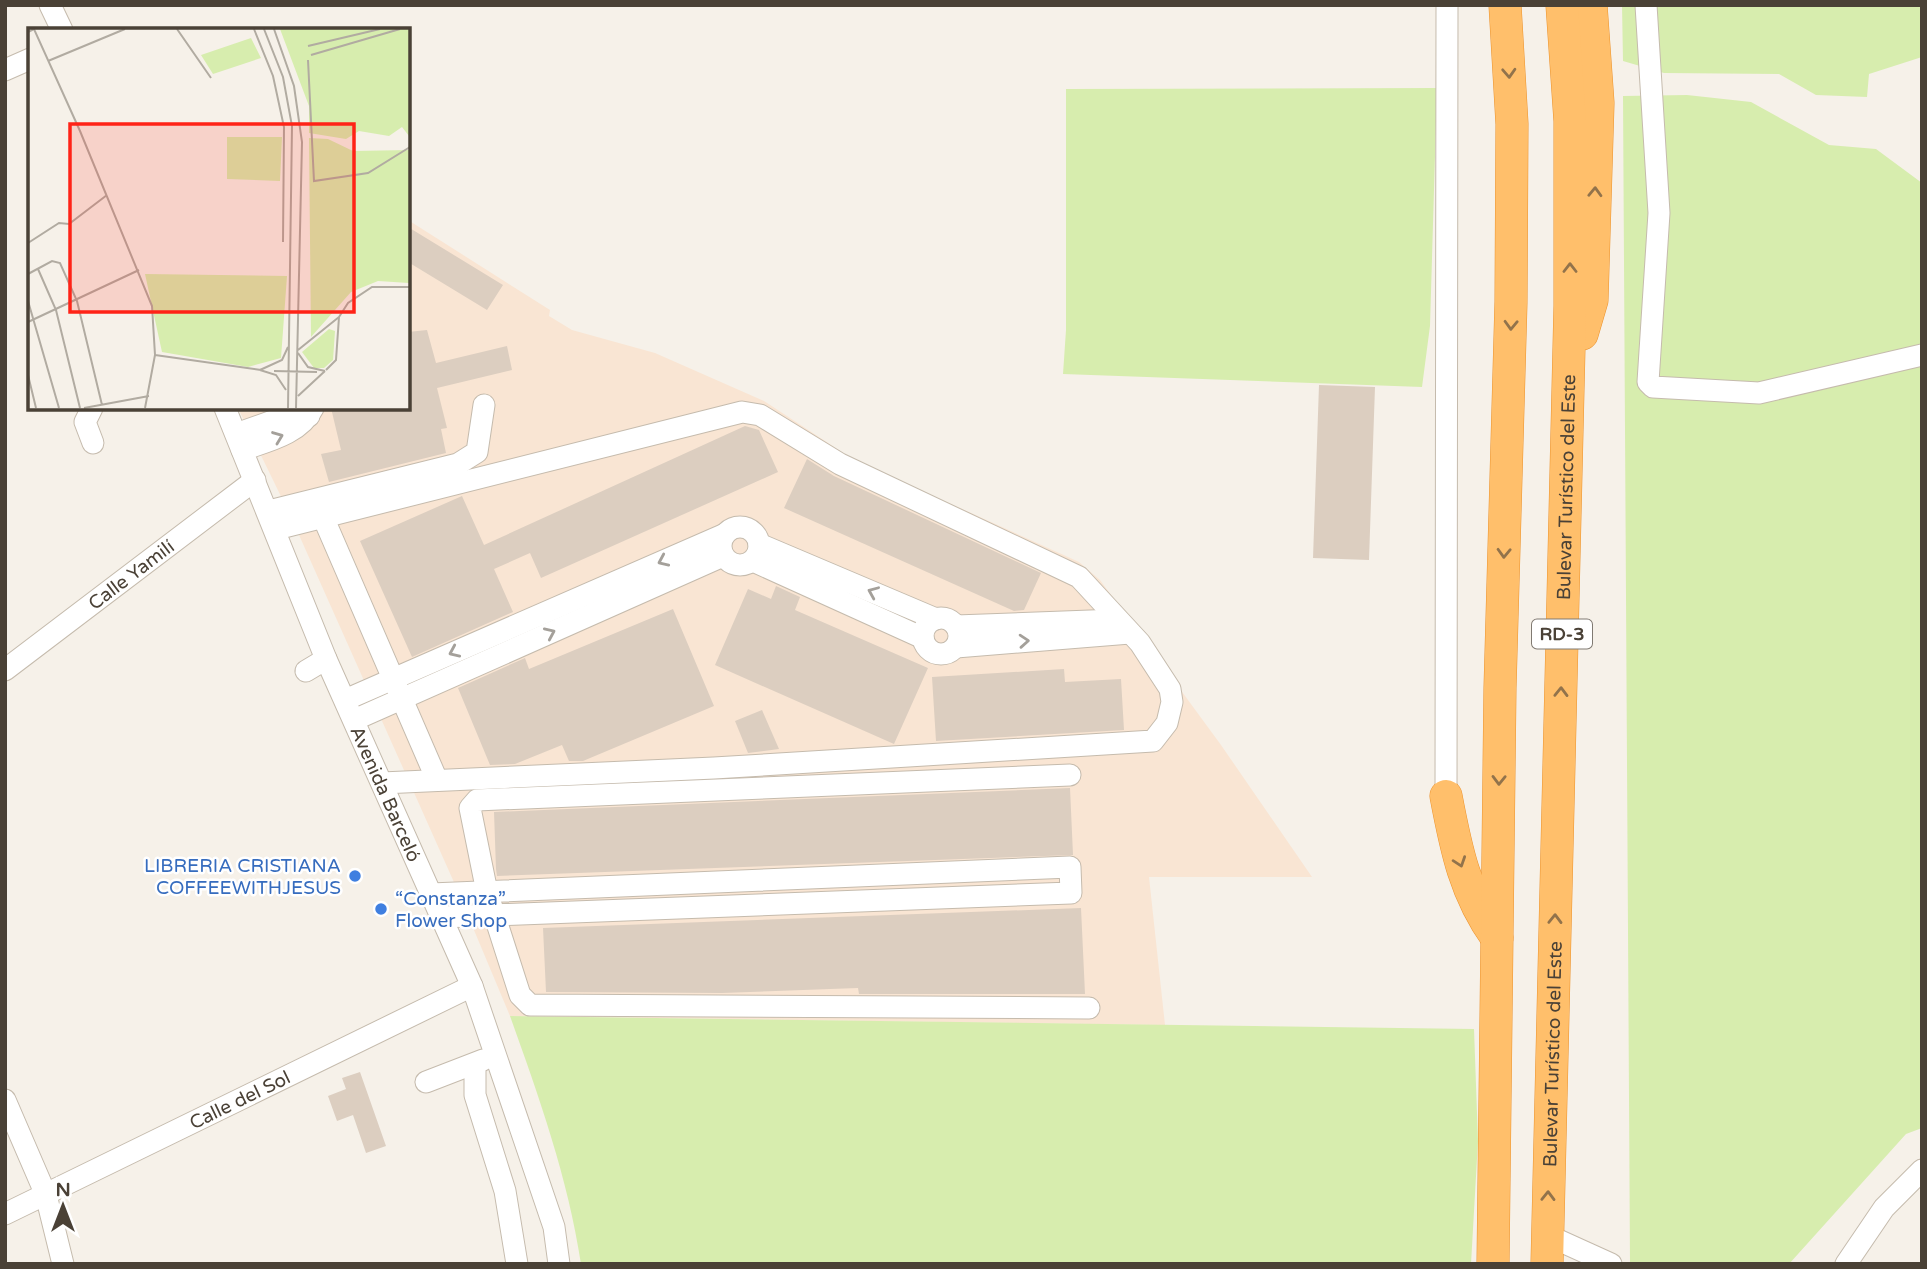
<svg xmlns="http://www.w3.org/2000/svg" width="1927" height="1269" font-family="'Varela Round',sans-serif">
  <rect width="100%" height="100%" fill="#f6f1e9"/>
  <path fill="#f9e5d3" d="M408,220L550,310L549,316L572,330L655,353L764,401L854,460L1079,562L1100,580L1221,745L1312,877H1149L1165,1025L510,1016L453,880L291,517L238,408H408Z"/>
  <path fill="#d7edae" d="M1622,5H1922V57L1869,74L1867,97L1816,95L1779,74L1664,73L1623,61Z
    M1437,88L1430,326L1422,387L1063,374L1066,330V89Z
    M1687,95L1751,102L1829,145L1876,149L1922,183V1128L1906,1134L1789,1264H1630L1623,96Z
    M510,1016L1474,1029L1478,1141L1471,1264H581C568,1178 539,1097 510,1016Z"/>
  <path fill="#dccec0" d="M408,227L503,285L487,310L408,262Z
    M427,330L436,363L507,346L512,370L437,388L447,428L441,429L446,453L329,482L321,454L341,450L331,408H408V332Z
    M1319,385L1375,387L1369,560L1313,558Z
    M745,426L759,430L778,472L541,578L530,553L494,569L513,612L412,657L360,541L462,496L484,545Z
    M807,459L834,476L1041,573L1024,610L1014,611L784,508Z
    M776,586L800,597L795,610L928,668L894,744L715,665L748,589L771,599Z
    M673,609L714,706L583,761H569L562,745L515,764L490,765L458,688L525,658L529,669Z
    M1064,669L1065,682L1121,679L1124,730L936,741L932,677Z
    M762,710L779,749L748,753L735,721Z
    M1070,788L1073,855L497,876L496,869L494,812Z
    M1081,908L1085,994H859L858,988L722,993L546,992L543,928Z
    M360,1072L386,1146L366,1153L353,1115L337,1121L328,1096L346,1089L342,1078Z"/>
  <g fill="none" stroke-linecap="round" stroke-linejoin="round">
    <defs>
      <g id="minor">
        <path d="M50,5L62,30"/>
        <path d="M1646,5L1659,213L1648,382L1653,387L1759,393L1922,355"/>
        <path d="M5,70L30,59"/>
        <path d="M92,408L85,422L93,443"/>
        <path id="s1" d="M225,408L326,659L472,986L554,1227L559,1264"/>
        <path d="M236,434L284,417L309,416"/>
        <path d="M242,450C268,441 300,434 313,408"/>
        <path d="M269,511L458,464L477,452L484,405"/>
        <path d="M323,517L437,780"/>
        <circle cx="740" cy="546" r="19"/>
        <path d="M276,529L742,412L760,415L840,464L1079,577L1140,643L1170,689L1172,702L1167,723L1153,741L714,768L382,783"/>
        <path d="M759,544L936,619"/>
        <path d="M753,561L923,638"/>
        <circle cx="941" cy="636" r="18"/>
        <path d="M956,626L1117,620"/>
        <path d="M956,647L1130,633"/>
        <path id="s2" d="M5,670L255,480"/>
        <path d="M306,671L326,659"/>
        <path d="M345,700L725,534"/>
        <path d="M354,720L723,556"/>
        <path d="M1070,775L477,800L470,808L487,892L520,995L530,1005L1089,1008"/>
        <path d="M1446,796L1447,5"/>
        <path d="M431,894L1070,867L1071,893L441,917"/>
        <path d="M475,1064V1095L505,1191L517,1264"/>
        <path d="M426,1082L483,1060"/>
        <path d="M5,1100L46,1195L63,1264"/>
        <path id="s3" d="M5,1214L472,986"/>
        <path d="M1547,1235L1611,1264"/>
        <path d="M1846,1264L1884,1208L1922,1170"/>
      </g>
      <g id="highway">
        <path d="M1582,334L1592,300L1598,103L1591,5"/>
        <path d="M1446,796C1456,849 1465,894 1497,938"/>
        <path d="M1493,1264L1500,688L1511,302L1512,124L1505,5"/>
        <path id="s4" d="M1547,1264L1570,306V121L1562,5"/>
      </g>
    </defs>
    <use href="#minor" stroke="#c5bbad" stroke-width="23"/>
    <use href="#highway" stroke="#ec932d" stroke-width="33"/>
    <use href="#minor" stroke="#fff" stroke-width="21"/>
    <use href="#highway" stroke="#ffbf6b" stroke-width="32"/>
  </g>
  <defs><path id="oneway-chevron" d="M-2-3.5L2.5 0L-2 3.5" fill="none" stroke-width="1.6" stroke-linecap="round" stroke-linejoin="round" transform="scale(1.75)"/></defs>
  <g stroke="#92734b">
    <use href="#oneway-chevron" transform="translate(1509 73) rotate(87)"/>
    <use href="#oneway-chevron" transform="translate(1595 192) rotate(-88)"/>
    <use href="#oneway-chevron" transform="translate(1570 268) rotate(-90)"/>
    <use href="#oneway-chevron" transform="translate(1511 325) rotate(92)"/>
    <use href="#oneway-chevron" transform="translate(1504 553) rotate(92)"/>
    <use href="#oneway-chevron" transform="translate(1561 692) rotate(-89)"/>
    <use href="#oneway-chevron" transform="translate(1499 780) rotate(91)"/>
    <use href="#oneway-chevron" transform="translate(1460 862) rotate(71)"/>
    <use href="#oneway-chevron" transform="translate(1555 919) rotate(-89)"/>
    <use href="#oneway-chevron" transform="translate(1548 1196) rotate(-89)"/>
  </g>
  <g stroke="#a4a09a">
    <use href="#oneway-chevron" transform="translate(278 437) rotate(-21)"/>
    <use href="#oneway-chevron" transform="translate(663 561) rotate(156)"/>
    <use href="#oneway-chevron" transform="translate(873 592) rotate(-157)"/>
    <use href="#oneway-chevron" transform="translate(550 633) rotate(-24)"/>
    <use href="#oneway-chevron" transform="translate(1024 641) rotate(-4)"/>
    <use href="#oneway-chevron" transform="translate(454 652) rotate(156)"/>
  </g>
  <g fill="#3f7fe0" stroke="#fff" stroke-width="2.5">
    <circle cx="355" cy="876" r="7"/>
    <circle cx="381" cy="909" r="7"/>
  </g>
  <g text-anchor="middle" stroke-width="5" stroke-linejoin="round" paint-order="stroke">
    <rect fill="#fff" stroke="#807a72" stroke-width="2" x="1532" y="619.5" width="60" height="29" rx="5"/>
    <g font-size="18" font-weight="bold" fill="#4a4136">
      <text x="1562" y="640">RD-3</text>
    </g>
    <g font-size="19" fill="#4a4136" stroke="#fff">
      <text dy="7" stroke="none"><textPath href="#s4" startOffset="777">Bulevar Turístico del Este</textPath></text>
      <text dy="7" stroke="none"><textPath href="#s2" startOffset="158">Calle Yamilí</textPath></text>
      <text dy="7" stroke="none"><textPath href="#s1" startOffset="418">Avenida Barceló</textPath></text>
      <text dy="7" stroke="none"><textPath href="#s4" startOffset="210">Bulevar Turístico del Este</textPath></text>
      <text dy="7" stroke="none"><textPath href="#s3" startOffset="261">Calle del Sol</textPath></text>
    </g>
    <g font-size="19" fill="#366cbe" stroke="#fff" text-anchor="end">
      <text x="341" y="872">LIBRERIA CRISTIANA<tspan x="341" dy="22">COFFEEWITHJESUS</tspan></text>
      <text x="395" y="905" text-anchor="start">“Constanza”<tspan x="395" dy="22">Flower Shop</tspan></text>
    </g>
  </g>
  <g transform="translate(28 28)">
    <rect width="382" height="382" fill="#f6f1e9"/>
    <path d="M252,1H381V108L374,99L361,108L331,103L318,111L281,105V78ZM223,10L233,30L185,46L173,27ZM199,109H254L252,153L199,151ZM281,110L300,111L325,123L382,122L381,255L350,253L323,264L283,309ZM117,246L259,248L253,330L220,339L134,324ZM301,301L307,303L305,332L296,340H286L274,324Z" fill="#d7edae"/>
    <path fill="none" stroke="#b1aba1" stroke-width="2" d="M149,1L183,50M226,1L245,48L256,99L255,214M236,1L255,49L264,98L260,380M246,1L266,58L274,114L268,380M0,4L6,1L52,103L124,278L127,327L117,380M280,18L352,1M283,27L372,1M280,32L286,153L340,145L382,119M20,33L97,1M0,215L31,195L41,196L79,167M10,241L28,282L52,380M0,246L24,233L32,235L49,273L74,377M0,273L31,380M0,294L111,242M270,322L311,289M270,325L280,339L297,343M127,327L233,342M232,342L254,332L260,319M232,342L248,347L258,362M298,342L308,332L311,289L320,275L344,259H382M246,343L289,344M0,347L8,380M270,368L297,343M56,380L121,368"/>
    <path fill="#ff2317" fill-opacity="0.15" stroke="#ff2317" stroke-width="3.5" d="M42,96H326V284H42Z"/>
    <rect width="382" height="382" fill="none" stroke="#4a4136" stroke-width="3.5"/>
  </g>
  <rect width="1927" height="1269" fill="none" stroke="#4a4136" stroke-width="14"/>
  <g transform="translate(63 1206)" stroke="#ffffff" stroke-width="5" paint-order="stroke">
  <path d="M0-5L12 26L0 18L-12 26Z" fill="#4a4136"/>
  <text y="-10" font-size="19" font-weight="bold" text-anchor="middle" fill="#4a4136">N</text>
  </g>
</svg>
